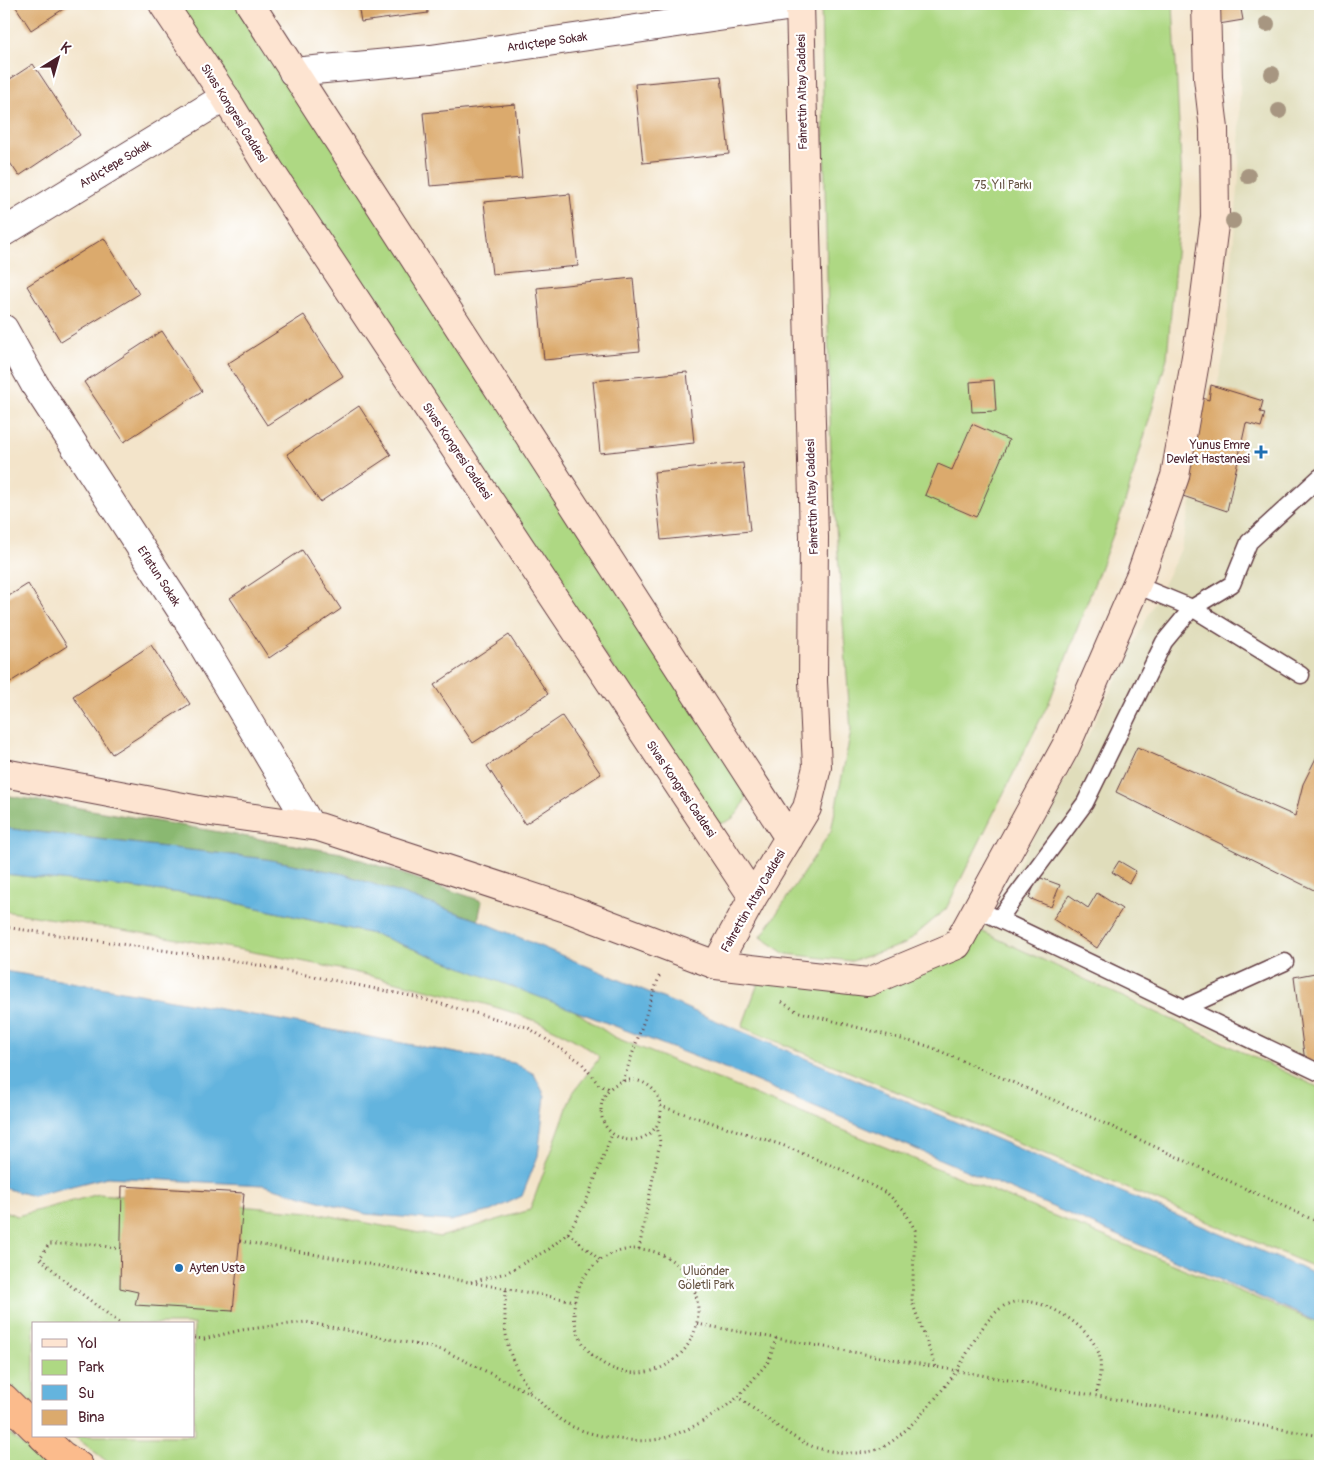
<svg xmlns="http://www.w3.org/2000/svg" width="1324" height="1470" font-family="Pangolin,sans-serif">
  <rect width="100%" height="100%" fill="#fff"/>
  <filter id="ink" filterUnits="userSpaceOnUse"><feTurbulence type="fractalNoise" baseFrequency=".02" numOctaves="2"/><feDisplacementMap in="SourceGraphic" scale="10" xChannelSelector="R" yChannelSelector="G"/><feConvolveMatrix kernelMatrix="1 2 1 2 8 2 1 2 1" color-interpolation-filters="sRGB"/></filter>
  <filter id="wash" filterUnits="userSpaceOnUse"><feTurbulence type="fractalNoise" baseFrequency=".0096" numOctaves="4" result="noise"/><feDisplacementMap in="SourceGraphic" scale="20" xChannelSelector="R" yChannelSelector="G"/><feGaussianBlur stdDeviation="1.12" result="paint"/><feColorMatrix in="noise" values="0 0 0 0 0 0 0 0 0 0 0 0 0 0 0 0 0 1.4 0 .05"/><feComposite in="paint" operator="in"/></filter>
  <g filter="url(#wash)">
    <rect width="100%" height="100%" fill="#f3e4ca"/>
    <path fill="#e0ddbb" d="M1256,4H1320V1083L982,931L1078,756L1181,549L1224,355L1239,177L1241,6Z"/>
    <path fill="#aed883" stroke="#7c7c57" d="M174,4H243L750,785C744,803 739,822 717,824Z
      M821,4H1173L1182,185L1167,358L1124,506L1050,700L946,909L905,944L852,961L786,954L761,937L831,831L851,731L831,458Z
      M4,874L200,895L377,935L569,1007L614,1037L1320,1324V1466H113L74,1436H194V1324H34V1404L13,1388L4,1377V1211L17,1216L99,1194L310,1212L440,1237L530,1210L572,1094L600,1057C548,1017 483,1003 421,988C284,953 144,934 4,911Z
      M972,927L1320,1088V1269L742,1027L761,975L867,988Z
      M4,1429L47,1466H4Z"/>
    <path fill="#8ab871" stroke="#6a6c4e" d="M4,795L341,853L482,901L478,920L344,874L266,859L4,828Z"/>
    <path fill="#64b4de" stroke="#576a84" d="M4,828L266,859L344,874L478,920L1320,1276V1323L1041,1202L722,1067L377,935L200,895L4,874Z
      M4,971C175,998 344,1034 514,1063L534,1074L545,1096L538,1156L522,1196L491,1211L450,1221L366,1214L263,1185L107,1177L33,1196L4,1188Z"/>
    <g id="blocks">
      <path fill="#dbaa6d" d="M14,4H71L31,30Z
        M358,4H427L428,13L361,22Z
        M1216,4H1240L1243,20L1219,24Z
        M33,64L80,135L19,176L4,154V83Z
        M721,76L729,154L643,163L635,84Z
        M515,104L522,178L430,186L423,113Z
        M570,194L578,266L492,274L484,202Z
        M104,238L139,294L61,342L27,286Z
        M633,278L640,351L544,360L537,288Z
        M304,315L343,376L267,425L227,364Z
        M162,331L202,391L124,442L84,382Z
        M687,372L694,443L600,453L593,381Z
        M994,380L996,411L972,412L970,382Z
        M1211,385L1263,401L1260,412L1265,413L1261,427L1246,423L1227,511L1177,494L1202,398L1209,400Z
        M359,406L391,455L320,502L287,454Z
        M972,424L1009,440L976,517L925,495L938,464L952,470Z
        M743,463L750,531L661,540L654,472Z
        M302,550L341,609L269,658L230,598Z
        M28,584L67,646L4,686V599Z
        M509,635L548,694L473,743L434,685Z
        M151,645L190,704L112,754L73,696Z
        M562,716L601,774L525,824L487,766Z
        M1137,747L1295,816L1303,784L1320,750V893L1116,792Z
        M1119,861L1136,871L1129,883L1112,872Z
        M1038,877L1060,885L1051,907L1029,898Z
        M1097,893L1122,909L1097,948L1053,919L1069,895L1088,908Z
        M1320,972V1060L1305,1062L1294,977Z
        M122,1186L244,1193L233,1311L135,1305L138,1292L120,1288Z"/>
    </g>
  </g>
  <g filter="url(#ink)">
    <use href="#blocks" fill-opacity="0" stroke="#633d43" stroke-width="1"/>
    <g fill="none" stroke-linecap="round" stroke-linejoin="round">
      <defs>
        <path id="lane" d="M1136,585L1192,608L1232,584L1249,542L1320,477
          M990,915L1320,1073
          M999,919L1085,803L1164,642L1192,608L1301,675
          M1184,1008L1285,962"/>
        <path id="street" d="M293,72L431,59L800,5
          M4,232L225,97
          M4,329L35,385L192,627L310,825"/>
        <path id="secondary" d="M163,4L225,97L269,169L753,897
          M250,4L789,838
          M4,773L204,811L319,827L569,909L716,965L868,982L957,945L1066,746L1141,574L1175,476L1201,328L1215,217L1214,129L1208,78L1206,4
          M716,965L753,897L807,808L817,767L813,681L814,537L800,4"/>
        <path id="highway" d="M4,1398L34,1428
          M42,1436L62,1455L79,1466"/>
      </defs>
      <use href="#lane" stroke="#633d43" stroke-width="19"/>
      <use href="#street" stroke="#633d43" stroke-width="30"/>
      <use href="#secondary" stroke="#633d43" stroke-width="30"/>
      <use href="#highway" stroke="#633d43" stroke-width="30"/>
      <path stroke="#633d43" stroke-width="3" stroke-dasharray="1 4" stroke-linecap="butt" d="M4,927L237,961L411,996L527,1027L581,1062L599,1085L610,1089
        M782,1002L796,1011L928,1046L1056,1101L1320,1223
        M601 1110a30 30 0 1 1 60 0a30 30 0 1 1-60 0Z
        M623,1081L660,974
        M660,1106L782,1145L840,1169L888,1194L904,1210L915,1230L912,1302L936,1367
        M568,1233L600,1260
        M240,1241L575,1301
        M121,1249L91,1244H49L40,1258L66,1282L121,1324
        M639,1249L660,1142L657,1126
        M574 1311a62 62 0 1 1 124 0a62 62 0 1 1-124 0Z
        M471,1282L506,1273L549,1249L568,1233L586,1202L612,1134
        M506,1290C503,1335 505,1355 532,1393
        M697,1324L1320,1436
        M194,1338L204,1339L241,1330L306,1322L443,1350L534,1395C544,1407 558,1420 573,1427C596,1437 639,1445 664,1438C691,1430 716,1415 738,1397
        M776,1338L769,1361L738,1397C758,1412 794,1441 817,1448C835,1453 864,1456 881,1448C906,1436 941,1393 957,1370C970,1350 981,1323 1001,1308C1029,1286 1086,1322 1098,1351C1103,1365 1099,1381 1096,1396"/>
      <use href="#lane" stroke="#fff" stroke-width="16"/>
      <use href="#street" stroke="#fff" stroke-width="28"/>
      <use href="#secondary" stroke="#fde4d1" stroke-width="28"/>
      <use href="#highway" stroke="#fbbb8c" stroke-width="28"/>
    </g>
    <g fill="#a79681">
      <circle cx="1267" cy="24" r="8"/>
      <circle cx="1272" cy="74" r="8"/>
      <circle cx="1279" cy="111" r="8"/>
      <circle cx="1248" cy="176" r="8"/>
      <circle cx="1233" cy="221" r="8"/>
    </g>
  </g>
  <g fill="#1f6fb2" stroke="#fff" stroke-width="2">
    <path d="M1258.5 444.5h5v5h5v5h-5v5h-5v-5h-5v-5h5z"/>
    <circle cx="179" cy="1268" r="5"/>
  </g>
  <g text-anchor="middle" stroke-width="4.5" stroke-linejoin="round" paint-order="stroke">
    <g font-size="12" fill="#4a1f2b" stroke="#fff">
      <text transform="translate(547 42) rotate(-8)" y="4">Ardıçtepe Sokak</text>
      <text transform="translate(802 92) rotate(-91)" y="4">Fahrettin Altay Caddesi</text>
      <text transform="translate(234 113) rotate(58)" y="4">Sivas Kongresi Caddesi</text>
      <text transform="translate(115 164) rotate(-31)" y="4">Ardıçtepe Sokak</text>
      <text transform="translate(457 451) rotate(56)" y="4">Sivas Kongresi Caddesi</text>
      <text transform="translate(812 497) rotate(-92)" y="4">Fahrettin Altay Caddesi</text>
      <text transform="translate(159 576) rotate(57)" y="4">Eflatun Sokak</text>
      <text transform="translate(681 789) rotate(56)" y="4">Sivas Kongresi Caddesi</text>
      <text transform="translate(753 901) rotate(-60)" y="4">Fahrettin Altay Caddesi</text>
    </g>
    <g font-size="12" fill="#685645" stroke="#fff">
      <text x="1003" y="189">75. Yıl Parkı</text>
      <text x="706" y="1275">Uluönder<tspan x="706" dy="14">Göletli Park</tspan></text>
    </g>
    <g font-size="12" fill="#4a1f2b" stroke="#fff" text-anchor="end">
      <text x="1250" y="449">Yunus Emre<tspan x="1250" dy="14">Devlet Hastanesi</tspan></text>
      <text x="189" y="1272" text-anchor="start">Ayten Usta</text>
    </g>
  </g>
  <rect width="1324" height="1470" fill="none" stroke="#fff" stroke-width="20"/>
  <rect x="32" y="1322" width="162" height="115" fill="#ffffff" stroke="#b7a5aa"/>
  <rect x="42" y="1339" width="25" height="8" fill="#fde4d1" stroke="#b7a5aa"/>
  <text x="78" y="1348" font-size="15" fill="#4a1f2b">Yol</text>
  <rect x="42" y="1360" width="25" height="15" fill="#aed883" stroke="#b7a5aa"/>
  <text x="78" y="1372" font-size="15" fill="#4a1f2b">Park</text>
  <rect x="42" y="1385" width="25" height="15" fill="#64b4de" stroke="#b7a5aa"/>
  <text x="78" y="1398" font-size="15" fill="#4a1f2b">Su</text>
  <rect x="42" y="1410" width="25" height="15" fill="#dbaa6d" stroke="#b7a5aa"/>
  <text x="78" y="1422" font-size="15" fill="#4a1f2b">Bina</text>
  <g transform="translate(58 58) rotate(37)" stroke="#ffffff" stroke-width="4" paint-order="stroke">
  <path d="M0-4L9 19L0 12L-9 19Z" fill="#4a1f2b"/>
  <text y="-8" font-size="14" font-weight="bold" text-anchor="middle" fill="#4a1f2b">K</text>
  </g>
</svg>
